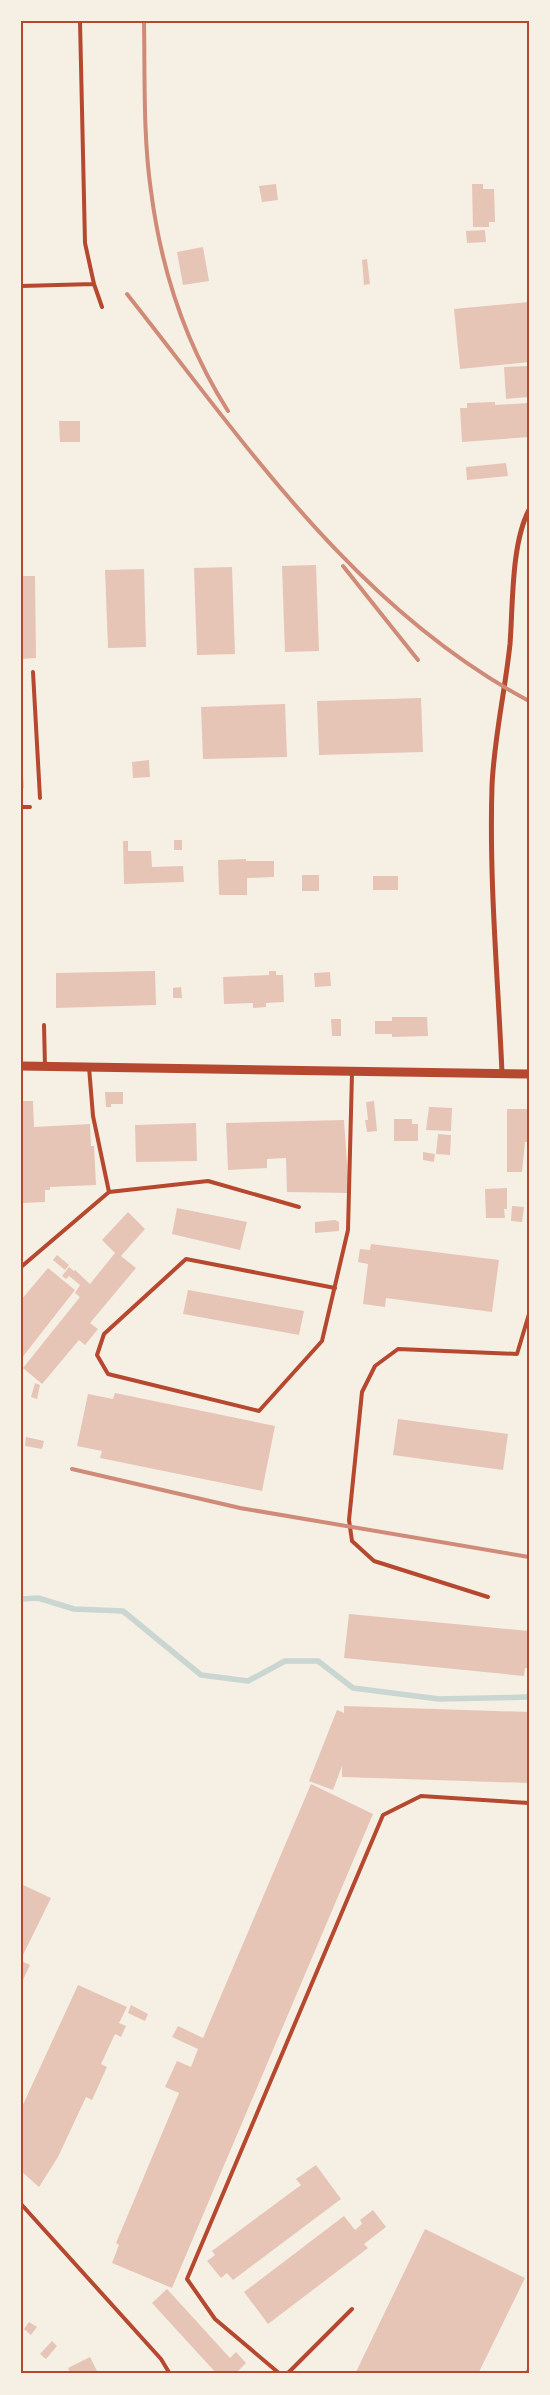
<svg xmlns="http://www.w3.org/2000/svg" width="550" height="2395" font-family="'Exo 2',sans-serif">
  <rect width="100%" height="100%" fill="#f6efe4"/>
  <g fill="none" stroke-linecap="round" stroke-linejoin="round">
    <path stroke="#c9d6d2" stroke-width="5.5" d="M21,1599L38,1598L74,1609L123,1611L201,1675L248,1681L285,1661H318L353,1688L439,1699L529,1697"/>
  </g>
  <path fill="#e6c5b7" d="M276,184L278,200L262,202L259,186Z
    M472,184H483V189H494L495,222H489V227H473Z
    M485,230L486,242L467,243L466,231Z
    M203,247L209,281L183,285L177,252Z
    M367,259L370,284L364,285L362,260Z
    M529,302V362L460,369L454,309Z
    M529,366V397L506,399L504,367Z
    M495,402V405L529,403V437L462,442L460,408H467V403Z
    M59,421H80V442H60Z
    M506,463L508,476L467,480L466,467Z
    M316,565L319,651L285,652L282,566Z
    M232,567L235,654L197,655L194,568Z
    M144,569L146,647L108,648L105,570Z
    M21,576H35L36,658L21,659Z
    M421,698L423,752L319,755L317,701Z
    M285,704L287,757L203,759L201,707Z
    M149,760L150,777L133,778L132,762Z
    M21,775H23L24,788H21Z
    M174,840H182V850H174Z
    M123,841H128V851H151L152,867L183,866L184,882L124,884Z
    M246,859V861H274V877L247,878V895H219L218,860Z
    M302,875H319V891H302Z
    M373,876H398V890H373Z
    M155,971L156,1005L56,1008V973Z
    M269,971H276V975H283L284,1002L266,1003V1007L253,1008V1003L224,1004L223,977L269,975Z
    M330,972L331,986L315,987L314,973Z
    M181,987L182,998H173V988Z
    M392,1017H427L428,1036L392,1037V1034H375V1021H392Z
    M331,1019H341V1036H332Z
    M105,1092H123V1104H111V1107H106Z
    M21,1101H33L34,1127L90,1124L91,1146H94L96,1185L50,1187V1190H45V1202L21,1203Z
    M374,1101L377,1131L367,1132L365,1120H368L366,1102Z
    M429,1107L452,1108L451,1131L426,1130Z
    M507,1109H527V1142H525L522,1172H507Z
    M394,1119H412V1124H418V1141H394Z
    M344,1120L349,1193L287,1192L286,1158L267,1159V1168L228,1170L226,1123Z
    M196,1123L197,1161L136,1162L135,1125Z
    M438,1134L451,1135L450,1155L436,1154Z
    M423,1152L435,1154L434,1162L423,1160Z
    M507,1188V1209H504L505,1218H486L485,1189Z
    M512,1206L524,1207L522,1222L511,1221Z
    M177,1208L247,1222L240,1250L172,1234Z
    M128,1212L145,1229L121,1256L136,1268L90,1323L98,1329L85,1345L79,1340L42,1384L23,1368L80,1297L75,1293L80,1285L69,1276L66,1279L62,1276L69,1267L74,1271L75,1270L90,1284L115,1253L102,1240Z
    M335,1220L339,1222V1231L315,1233V1222Z
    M371,1244L499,1260L492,1312L386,1298L385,1307L363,1304L368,1264L358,1262L360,1249L370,1250Z
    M57,1255L69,1265L65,1270L53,1260Z
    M48,1268L75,1290L21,1359V1300Z
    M188,1290L304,1311L299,1335L183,1314Z
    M35,1383L40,1385L37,1399L31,1397Z
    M115,1393L275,1426L262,1491L100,1458L102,1451L77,1446L88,1394L113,1399Z
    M398,1419L508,1434L503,1470L393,1455Z
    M26,1437L44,1441L42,1449L25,1446Z
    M349,1614L529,1631V1668H525L524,1676L344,1658Z
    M344,1706L529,1712V1783L342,1777V1766L333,1790L309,1781L337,1710L344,1713Z
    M311,1784L373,1814L172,2288L112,2263L119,2245L116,2243L179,2093L165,2087L177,2061L191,2067L198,2049L172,2037L178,2026L203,2038Z
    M21,1884L51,1898L21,1959Z
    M21,1961L30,1965L21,1984Z
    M78,1985L127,2007L119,2023L126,2026L121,2037L115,2034L101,2064L107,2067L92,2100L86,2097L58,2157L39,2187L21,2171V2109Z
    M131,2005L148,2014L145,2021L128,2013Z
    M316,2165L341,2199L233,2280L227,2273L221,2278L207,2261L215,2255L212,2251L301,2185L296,2179Z
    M373,2210L386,2227L364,2244L368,2248L268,2324L244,2292L344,2216L355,2230L362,2224L360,2220Z
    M425,2229L525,2278L478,2374H355Z
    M167,2289L230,2358L236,2352L246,2363L235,2374H217L152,2303Z
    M29,2322L37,2327L31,2335L24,2329Z
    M52,2341L57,2346L46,2359L40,2354Z
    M90,2357L97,2371L91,2374H71L68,2368Z"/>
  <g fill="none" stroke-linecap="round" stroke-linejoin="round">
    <path stroke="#b5482f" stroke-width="4" d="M80,21L85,243L94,284
      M21,286L94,284L102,307
      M33,672L40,798
      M21,807H30
      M44,1025L45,1067
      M109,1192L208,1181L299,1207
      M21,1267L109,1192L93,1116L89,1067
      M335,1288L186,1259L104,1334L97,1355L108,1374L259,1411L322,1341L348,1230L352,1073
      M488,1597L374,1561L352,1541L349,1520L362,1392L375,1366L398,1349L517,1354L529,1314
      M21,2204L161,2359L170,2374
      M280,2374L215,2319L187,2279L383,1815L421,1796L529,1803
      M287,2374L352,2309
      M527,2374L529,2370"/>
    <path stroke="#b5482f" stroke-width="5" d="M502,1073C498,978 489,882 492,786C494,738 505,692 510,644C513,606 511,544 529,510"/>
    <path stroke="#b5482f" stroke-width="9" d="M21,1066L529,1074"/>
    <path stroke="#cf8b77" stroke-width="4" d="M144,21C145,78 143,136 151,191C161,269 186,345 228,411
      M127,294C245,443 356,609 529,701
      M343,566L418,660
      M72,1469L240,1508L529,1557"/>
  </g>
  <rect width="550" height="2395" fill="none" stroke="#f6efe4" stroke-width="45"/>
  <rect x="22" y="22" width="506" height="2350" fill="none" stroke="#b5482f" stroke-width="2"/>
</svg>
